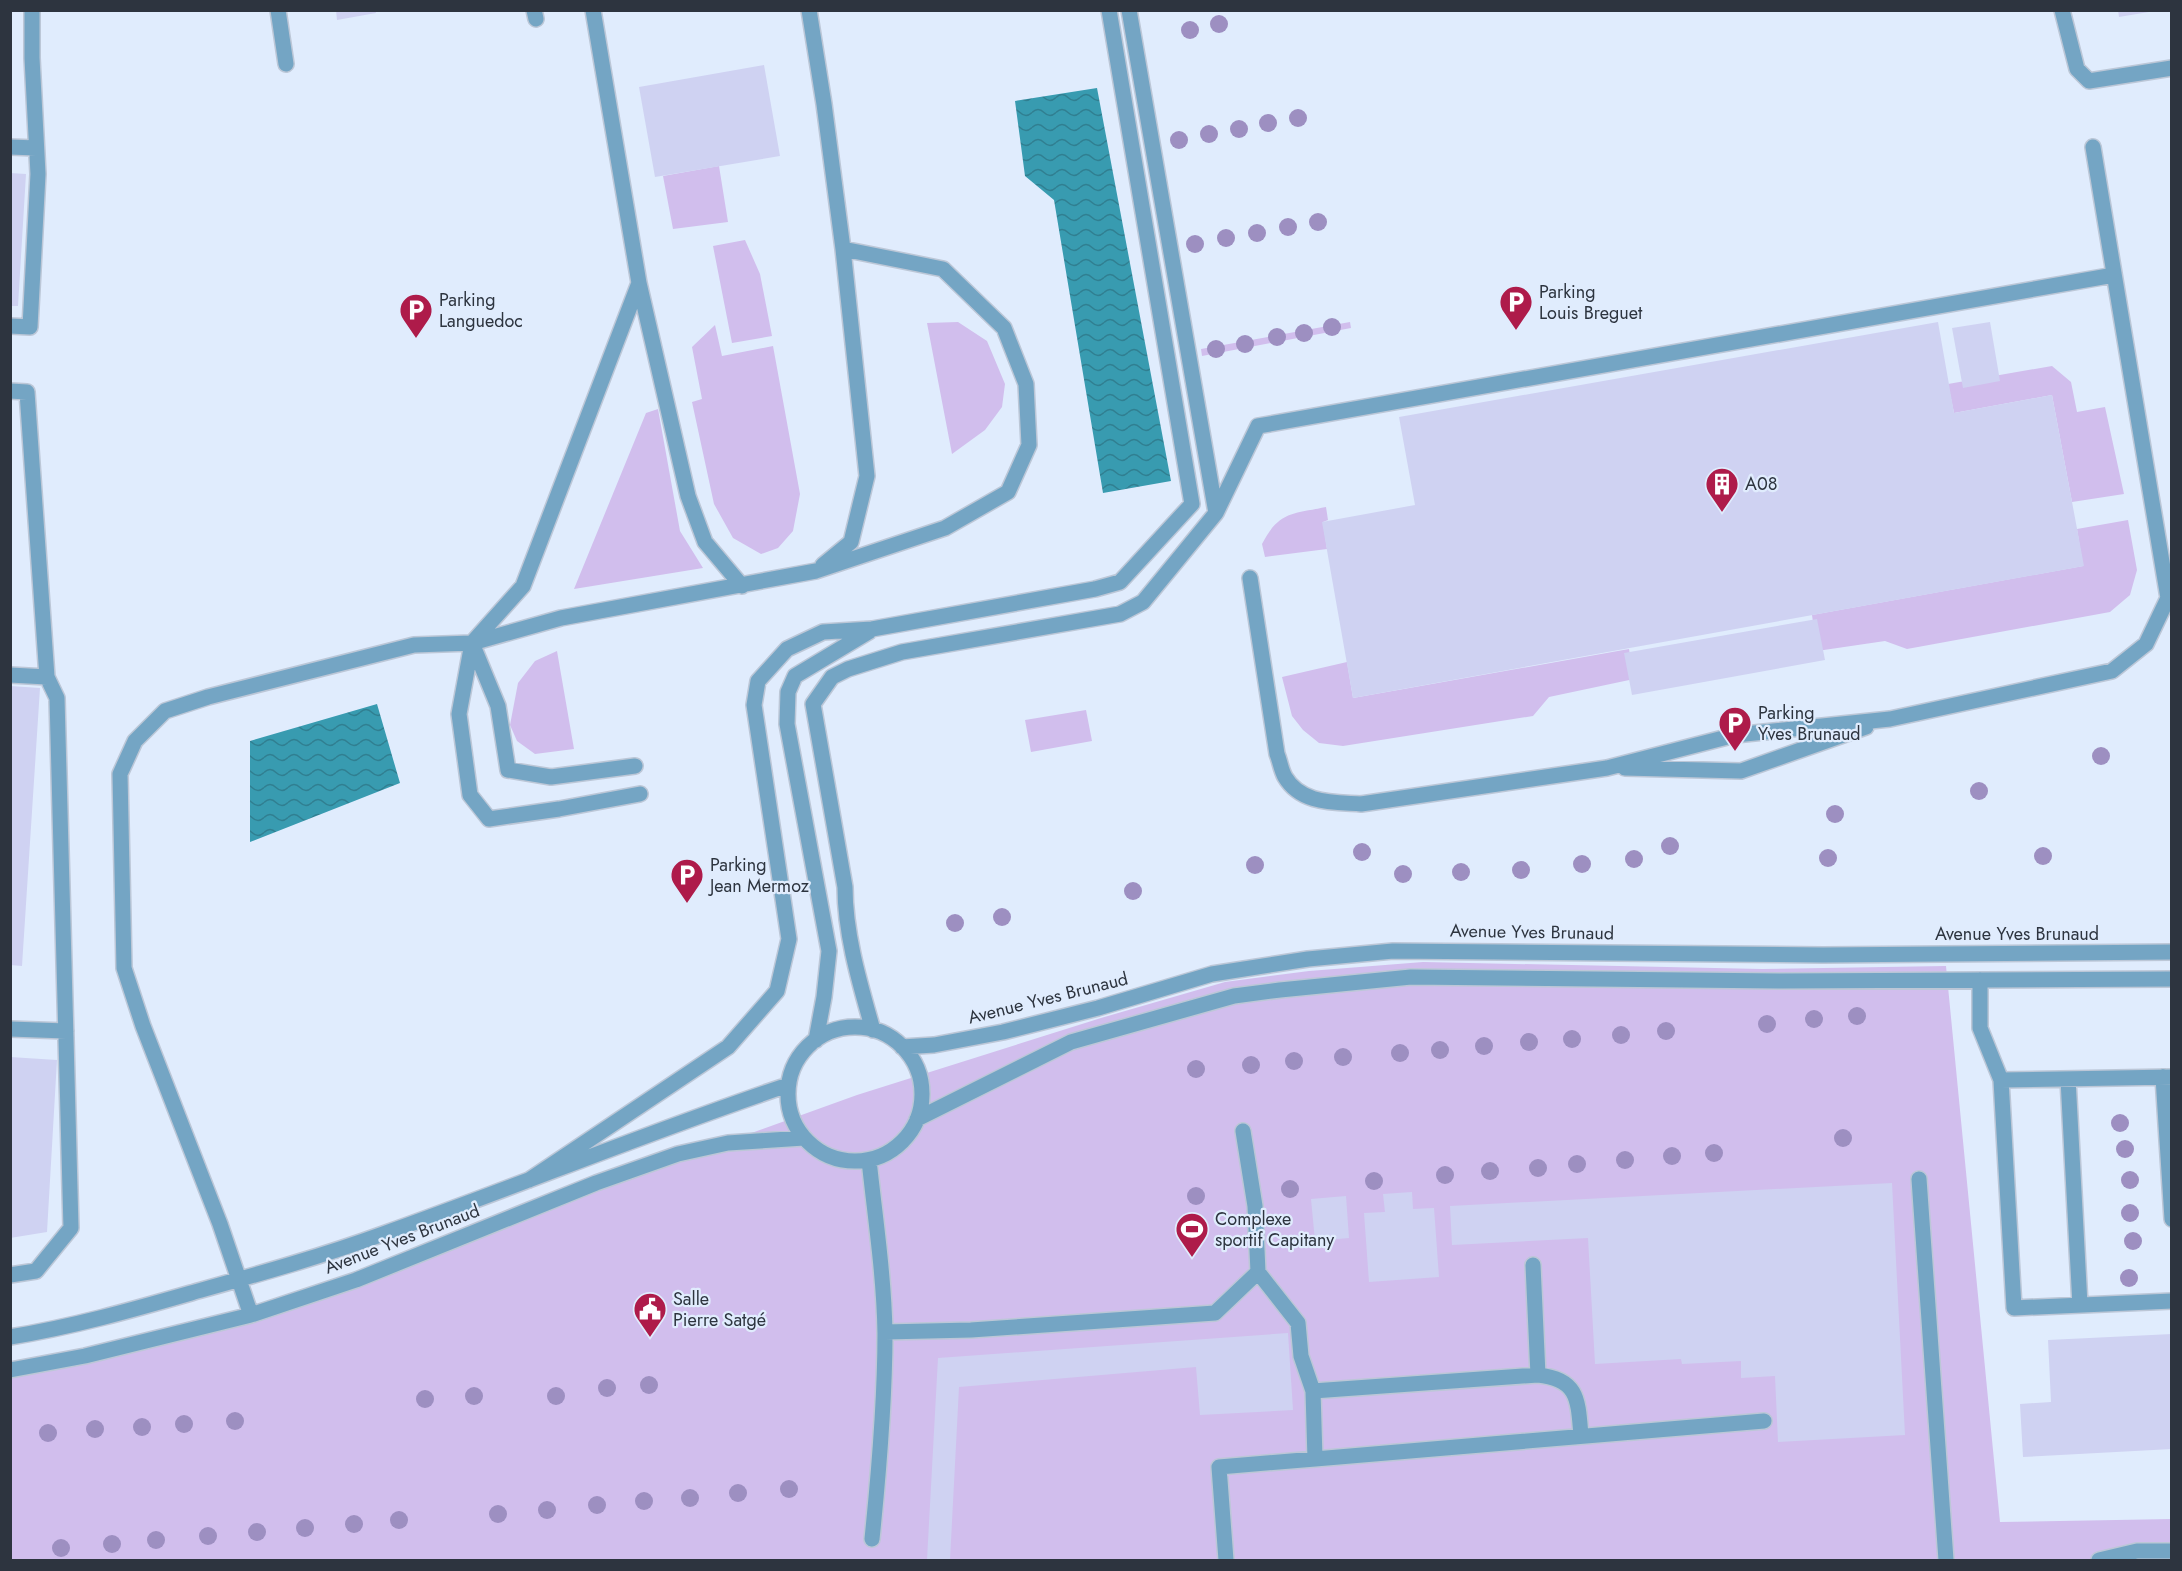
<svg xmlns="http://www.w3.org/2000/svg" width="2182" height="1571" font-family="Jost,sans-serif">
  <defs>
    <pattern id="water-waves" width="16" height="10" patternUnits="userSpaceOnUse" patternTransform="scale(1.5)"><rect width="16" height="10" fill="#389bb0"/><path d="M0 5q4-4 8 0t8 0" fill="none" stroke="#307f91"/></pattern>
  </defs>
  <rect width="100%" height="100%" fill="#e0ecfd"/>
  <path fill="#d1beed" d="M719,166L728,222L673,229L663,176Z
    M745,240L760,274L772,336L732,343L713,246Z
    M958,322L987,341L1005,384L1002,407L985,430L952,454L927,323Z
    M1350,322L1351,328L1202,356L1201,349Z
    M715,325L722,356L773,346L800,494L793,531L778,548L761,554L733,538L714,504L692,402L702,399L692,347Z
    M2052,366L2071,382L2077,412L2105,407L2124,494L2072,502L2052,395L1954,413L1948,384Z
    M658,409L680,531L703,568L574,589L646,413Z
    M1326,507L1328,520L1323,522L1327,549L1265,557L1262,544C1279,511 1293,514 1326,507Z
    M2128,520L2137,570L2130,595L2110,612L1907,649L1885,641L1817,651L1812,615L2083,566L2077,529Z
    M1629,649L1634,679L1549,697L1533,716L1343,746L1319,743L1303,730L1292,716L1282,677L1347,662L1353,698Z
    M557,651L574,749L535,754L517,741L510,725L518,683L535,661Z
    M1086,710L1092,741L1031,752L1025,720Z
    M1423,962L1762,969L1946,966L2000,1522L2172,1519L2171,1560H11V1370L251,1315L462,1237L857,1095L1101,1018L1225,982L1309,971Z"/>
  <path fill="url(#water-waves)" d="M1097,88L1171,481L1103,493L1054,200L1025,176L1015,101Z
    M377,704L400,783L250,842V741Z"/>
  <path fill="#cfd2f2" d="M336,10H375L376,13L337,20Z
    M2118,10H2149V12L2119,17Z
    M764,65L780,156L655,177L639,87Z
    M10,173L26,174L18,306H10Z
    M1938,322L1954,413L2052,395L2084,566L1353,698L1322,522L1415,505L1399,417Z
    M1990,322L2000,381L1963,388L1952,328Z
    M1817,619L1825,660L1632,695L1624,653Z
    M10,686L40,688L22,966L10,965Z
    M10,1057L57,1060L47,1232L10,1238Z
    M1892,1183L1905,1435L1778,1442L1775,1376L1741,1378V1361L1682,1364L1681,1359L1595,1364L1588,1238L1452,1245L1450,1206Z
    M1412,1192L1413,1209L1434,1208L1439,1277L1369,1282L1364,1213L1385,1212L1383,1194Z
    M1346,1196L1349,1238L1315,1241L1311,1199Z
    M1288,1333L1293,1410L1200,1415L1196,1367L959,1387L950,1560H927L938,1358Z
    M2172,1334V1449L2023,1457L2020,1404L2051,1402L2048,1340Z"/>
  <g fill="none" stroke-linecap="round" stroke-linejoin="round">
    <defs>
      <path id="minor" d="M278,10L286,64
        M534,10L536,19
        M809,10L824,104L843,249L867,476L851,542L823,565
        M2062,10L2077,69L2089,81L2172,68
        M10,147L36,148
        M639,283L688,496L705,542L742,586
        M10,326L30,327L38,174L32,58V10
        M10,391L27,392L47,677L10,675
        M1216,513L1258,426L2114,275
        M1250,578L1277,754C1280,761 1281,770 1285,777C1301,804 1333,802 1361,804L1607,768L1735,735L1890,719L2112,671L2146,644L2168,598L2093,147
        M472,643L561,618L816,571L945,528L1008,492L1029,445L1026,384L1004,328L943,269L843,249
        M472,643L459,714L470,795L489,819L559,809L640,794
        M472,643L498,706L508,770L551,777L635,766
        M1625,768L1741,771L1866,727
        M1980,980V1028L2001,1080
        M788 1094a67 67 0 1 1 134 0a67 67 0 1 1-134 0Z
        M10,1029L66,1031
        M873,1030C860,984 845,935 845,887L813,704L832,677L848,669L902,652L1120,614L1143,602L1216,513L1129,10
        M816,1040L824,997L829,951L787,724L788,692L795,676L870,631
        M902,1047L934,1045L1003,1032L1098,1008L1212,974L1308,959L1393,951L1823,955L2172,952
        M2163,1077L2172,1219
        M2172,1077L2001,1080L2014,1308L2172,1301
        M2068,1079L2080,1305
        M917,1119L1071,1042L1234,996L1280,990L1411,977L1779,981L2172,979
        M869,1160C875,1217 884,1275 885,1333C885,1402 879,1471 872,1539
        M1919,1179L1946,1560
        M529,1180L728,1047L777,991L789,939L754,705L758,681L787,649L823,632L872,629L1095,589L1120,582L1192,504L1109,10
        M1533,1265L1538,1375
        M1258,1272L1298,1323L1301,1356L1313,1391
        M10,1275L36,1271L71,1228L57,698L47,677
        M251,1315L220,1224L143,1026L124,968L120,774L135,741L165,711L208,697L414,645L472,643L523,586L639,283L593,10
        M885,1332L971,1330L1215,1313L1258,1272L1255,1206L1243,1131
        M10,1337C72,1327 132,1310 191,1293C255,1275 320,1257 383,1234C518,1186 651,1131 788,1085
        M10,1370L85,1356L251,1315L356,1280L596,1183L678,1154L728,1143L804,1138
        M1581,1436C1578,1401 1579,1379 1538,1375L1313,1391L1315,1459L1764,1421
        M1226,1560L1219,1467L1315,1459
        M2099,1560L2137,1551H2172"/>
    </defs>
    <use href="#minor" stroke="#bcc7d7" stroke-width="18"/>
    <use href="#minor" stroke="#74a5c4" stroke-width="15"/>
  </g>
  <g fill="#9d8fc1">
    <circle cx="1219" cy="24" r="9"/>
    <circle cx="1190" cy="30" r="9"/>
    <circle cx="1298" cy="118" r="9"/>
    <circle cx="1268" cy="123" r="9"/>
    <circle cx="1239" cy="129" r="9"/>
    <circle cx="1209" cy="134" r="9"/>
    <circle cx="1179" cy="140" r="9"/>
    <circle cx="1318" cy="222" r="9"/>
    <circle cx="1288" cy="227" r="9"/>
    <circle cx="1257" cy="233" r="9"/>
    <circle cx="1226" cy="238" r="9"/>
    <circle cx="1195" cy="244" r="9"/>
    <circle cx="1332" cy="327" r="9"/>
    <circle cx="1304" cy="333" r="9"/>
    <circle cx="1277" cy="337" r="9"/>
    <circle cx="1245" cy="344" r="9"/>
    <circle cx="1216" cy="349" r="9"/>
    <circle cx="2101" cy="756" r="9"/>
    <circle cx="1979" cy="791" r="9"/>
    <circle cx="1835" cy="814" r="9"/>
    <circle cx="1670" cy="846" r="9"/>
    <circle cx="1362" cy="852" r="9"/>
    <circle cx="2043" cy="856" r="9"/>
    <circle cx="1828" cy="858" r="9"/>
    <circle cx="1634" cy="859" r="9"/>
    <circle cx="1582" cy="864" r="9"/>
    <circle cx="1255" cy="865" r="9"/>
    <circle cx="1521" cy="870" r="9"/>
    <circle cx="1461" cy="872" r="9"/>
    <circle cx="1403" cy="874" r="9"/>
    <circle cx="1133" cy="891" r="9"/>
    <circle cx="1002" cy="917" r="9"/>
    <circle cx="955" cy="923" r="9"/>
    <circle cx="1857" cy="1016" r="9"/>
    <circle cx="1814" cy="1019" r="9"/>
    <circle cx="1767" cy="1024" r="9"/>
    <circle cx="1666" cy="1031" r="9"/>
    <circle cx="1621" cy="1035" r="9"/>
    <circle cx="1572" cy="1039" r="9"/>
    <circle cx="1529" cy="1042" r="9"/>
    <circle cx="1484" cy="1046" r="9"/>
    <circle cx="1440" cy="1050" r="9"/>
    <circle cx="1400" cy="1053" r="9"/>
    <circle cx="1343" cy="1057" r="9"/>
    <circle cx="1294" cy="1061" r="9"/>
    <circle cx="1251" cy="1065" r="9"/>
    <circle cx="1196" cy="1069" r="9"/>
    <circle cx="2120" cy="1123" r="9"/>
    <circle cx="1843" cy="1138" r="9"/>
    <circle cx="2125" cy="1149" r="9"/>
    <circle cx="1714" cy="1153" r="9"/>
    <circle cx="1672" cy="1156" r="9"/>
    <circle cx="1625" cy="1160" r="9"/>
    <circle cx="1577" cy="1164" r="9"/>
    <circle cx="1538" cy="1168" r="9"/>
    <circle cx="1490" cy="1171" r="9"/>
    <circle cx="1445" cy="1175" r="9"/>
    <circle cx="2130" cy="1180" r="9"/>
    <circle cx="1374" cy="1181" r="9"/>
    <circle cx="1290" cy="1189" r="9"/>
    <circle cx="1196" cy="1196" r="9"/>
    <circle cx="2130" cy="1213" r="9"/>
    <circle cx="2133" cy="1241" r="9"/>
    <circle cx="2129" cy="1278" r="9"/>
    <circle cx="649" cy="1385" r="9"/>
    <circle cx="607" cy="1388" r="9"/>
    <circle cx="474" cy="1396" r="9"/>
    <circle cx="556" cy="1396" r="9"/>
    <circle cx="425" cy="1399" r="9"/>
    <circle cx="235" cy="1421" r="9"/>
    <circle cx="184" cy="1424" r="9"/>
    <circle cx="142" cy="1427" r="9"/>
    <circle cx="95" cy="1429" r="9"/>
    <circle cx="48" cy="1433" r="9"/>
    <circle cx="789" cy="1489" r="9"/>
    <circle cx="738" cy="1493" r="9"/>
    <circle cx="690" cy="1498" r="9"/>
    <circle cx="644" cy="1501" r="9"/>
    <circle cx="597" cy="1505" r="9"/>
    <circle cx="547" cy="1510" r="9"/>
    <circle cx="498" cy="1514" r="9"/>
    <circle cx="399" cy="1520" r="9"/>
    <circle cx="354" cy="1524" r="9"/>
    <circle cx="305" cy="1528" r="9"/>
    <circle cx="257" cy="1532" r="9"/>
    <circle cx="208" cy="1536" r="9"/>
    <circle cx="156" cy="1540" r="9"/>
    <circle cx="112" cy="1544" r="9"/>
    <circle cx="61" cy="1548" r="9"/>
  </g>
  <defs>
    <symbol id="parking-pin" viewBox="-11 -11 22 30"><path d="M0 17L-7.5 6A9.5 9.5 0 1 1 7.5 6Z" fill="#ae1b4a" stroke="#e0ecfd"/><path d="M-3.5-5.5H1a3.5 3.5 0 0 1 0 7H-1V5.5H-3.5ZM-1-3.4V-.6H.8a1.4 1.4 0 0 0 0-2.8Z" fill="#fff"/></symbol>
    <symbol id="building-pin" viewBox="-11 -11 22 30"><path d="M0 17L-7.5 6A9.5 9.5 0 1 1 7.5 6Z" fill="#ae1b4a" stroke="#e0ecfd"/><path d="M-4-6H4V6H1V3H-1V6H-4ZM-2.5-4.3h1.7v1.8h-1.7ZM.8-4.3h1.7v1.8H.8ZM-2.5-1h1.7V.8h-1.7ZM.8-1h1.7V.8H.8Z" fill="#fff"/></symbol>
    <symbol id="stadium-pin" viewBox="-11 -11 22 30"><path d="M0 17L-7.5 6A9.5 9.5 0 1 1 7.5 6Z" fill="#ae1b4a" stroke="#e0ecfd"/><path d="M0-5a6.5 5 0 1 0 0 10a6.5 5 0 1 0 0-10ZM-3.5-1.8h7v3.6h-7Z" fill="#fff"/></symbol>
    <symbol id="civic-pin" viewBox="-11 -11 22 30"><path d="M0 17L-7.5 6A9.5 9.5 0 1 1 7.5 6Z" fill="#ae1b4a" stroke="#e0ecfd"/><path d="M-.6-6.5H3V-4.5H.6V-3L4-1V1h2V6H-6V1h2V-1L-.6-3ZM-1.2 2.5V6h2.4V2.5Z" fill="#fff"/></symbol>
  </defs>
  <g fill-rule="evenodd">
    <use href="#parking-pin" x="1497" y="283" width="38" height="52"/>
    <use href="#parking-pin" x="397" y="291" width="38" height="52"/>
    <use href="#building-pin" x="1703" y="465" width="38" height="52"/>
    <use href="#parking-pin" x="1716" y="704" width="38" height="52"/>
    <use href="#parking-pin" x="668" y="856" width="38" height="52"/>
    <use href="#stadium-pin" x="1173" y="1210" width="38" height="52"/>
    <use href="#civic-pin" x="631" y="1290" width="38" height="52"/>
  </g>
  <g text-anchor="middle" stroke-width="4.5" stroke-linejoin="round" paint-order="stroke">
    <g font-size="18" fill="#2d343f" stroke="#e0ecfd" text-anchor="start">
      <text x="1539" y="298">Parking<tspan x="1539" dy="21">Louis Breguet</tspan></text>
      <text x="439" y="306">Parking<tspan x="439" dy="21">Languedoc</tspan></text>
      <text x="1745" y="490">A08</text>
      <text x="1758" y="719">Parking<tspan x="1758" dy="21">Yves Brunaud</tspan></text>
      <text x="710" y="871">Parking<tspan x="710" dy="21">Jean Mermoz</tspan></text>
      <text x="1215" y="1225">Complexe<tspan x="1215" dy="21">sportif Capitany</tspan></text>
      <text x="673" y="1305">Salle<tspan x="673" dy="21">Pierre Satgé</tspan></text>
    </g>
    <g font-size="18" fill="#2d343f" stroke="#e0ecfd">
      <text transform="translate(1532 932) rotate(1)" y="6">Avenue Yves Brunaud</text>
      <text x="2017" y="940">Avenue Yves Brunaud</text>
      <text transform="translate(1048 998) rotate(-14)" y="6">Avenue Yves Brunaud</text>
      <text transform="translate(402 1239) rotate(-21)" y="6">Avenue Yves Brunaud</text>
    </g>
  </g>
  <rect width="2182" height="1571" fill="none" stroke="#2d343f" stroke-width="24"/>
</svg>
